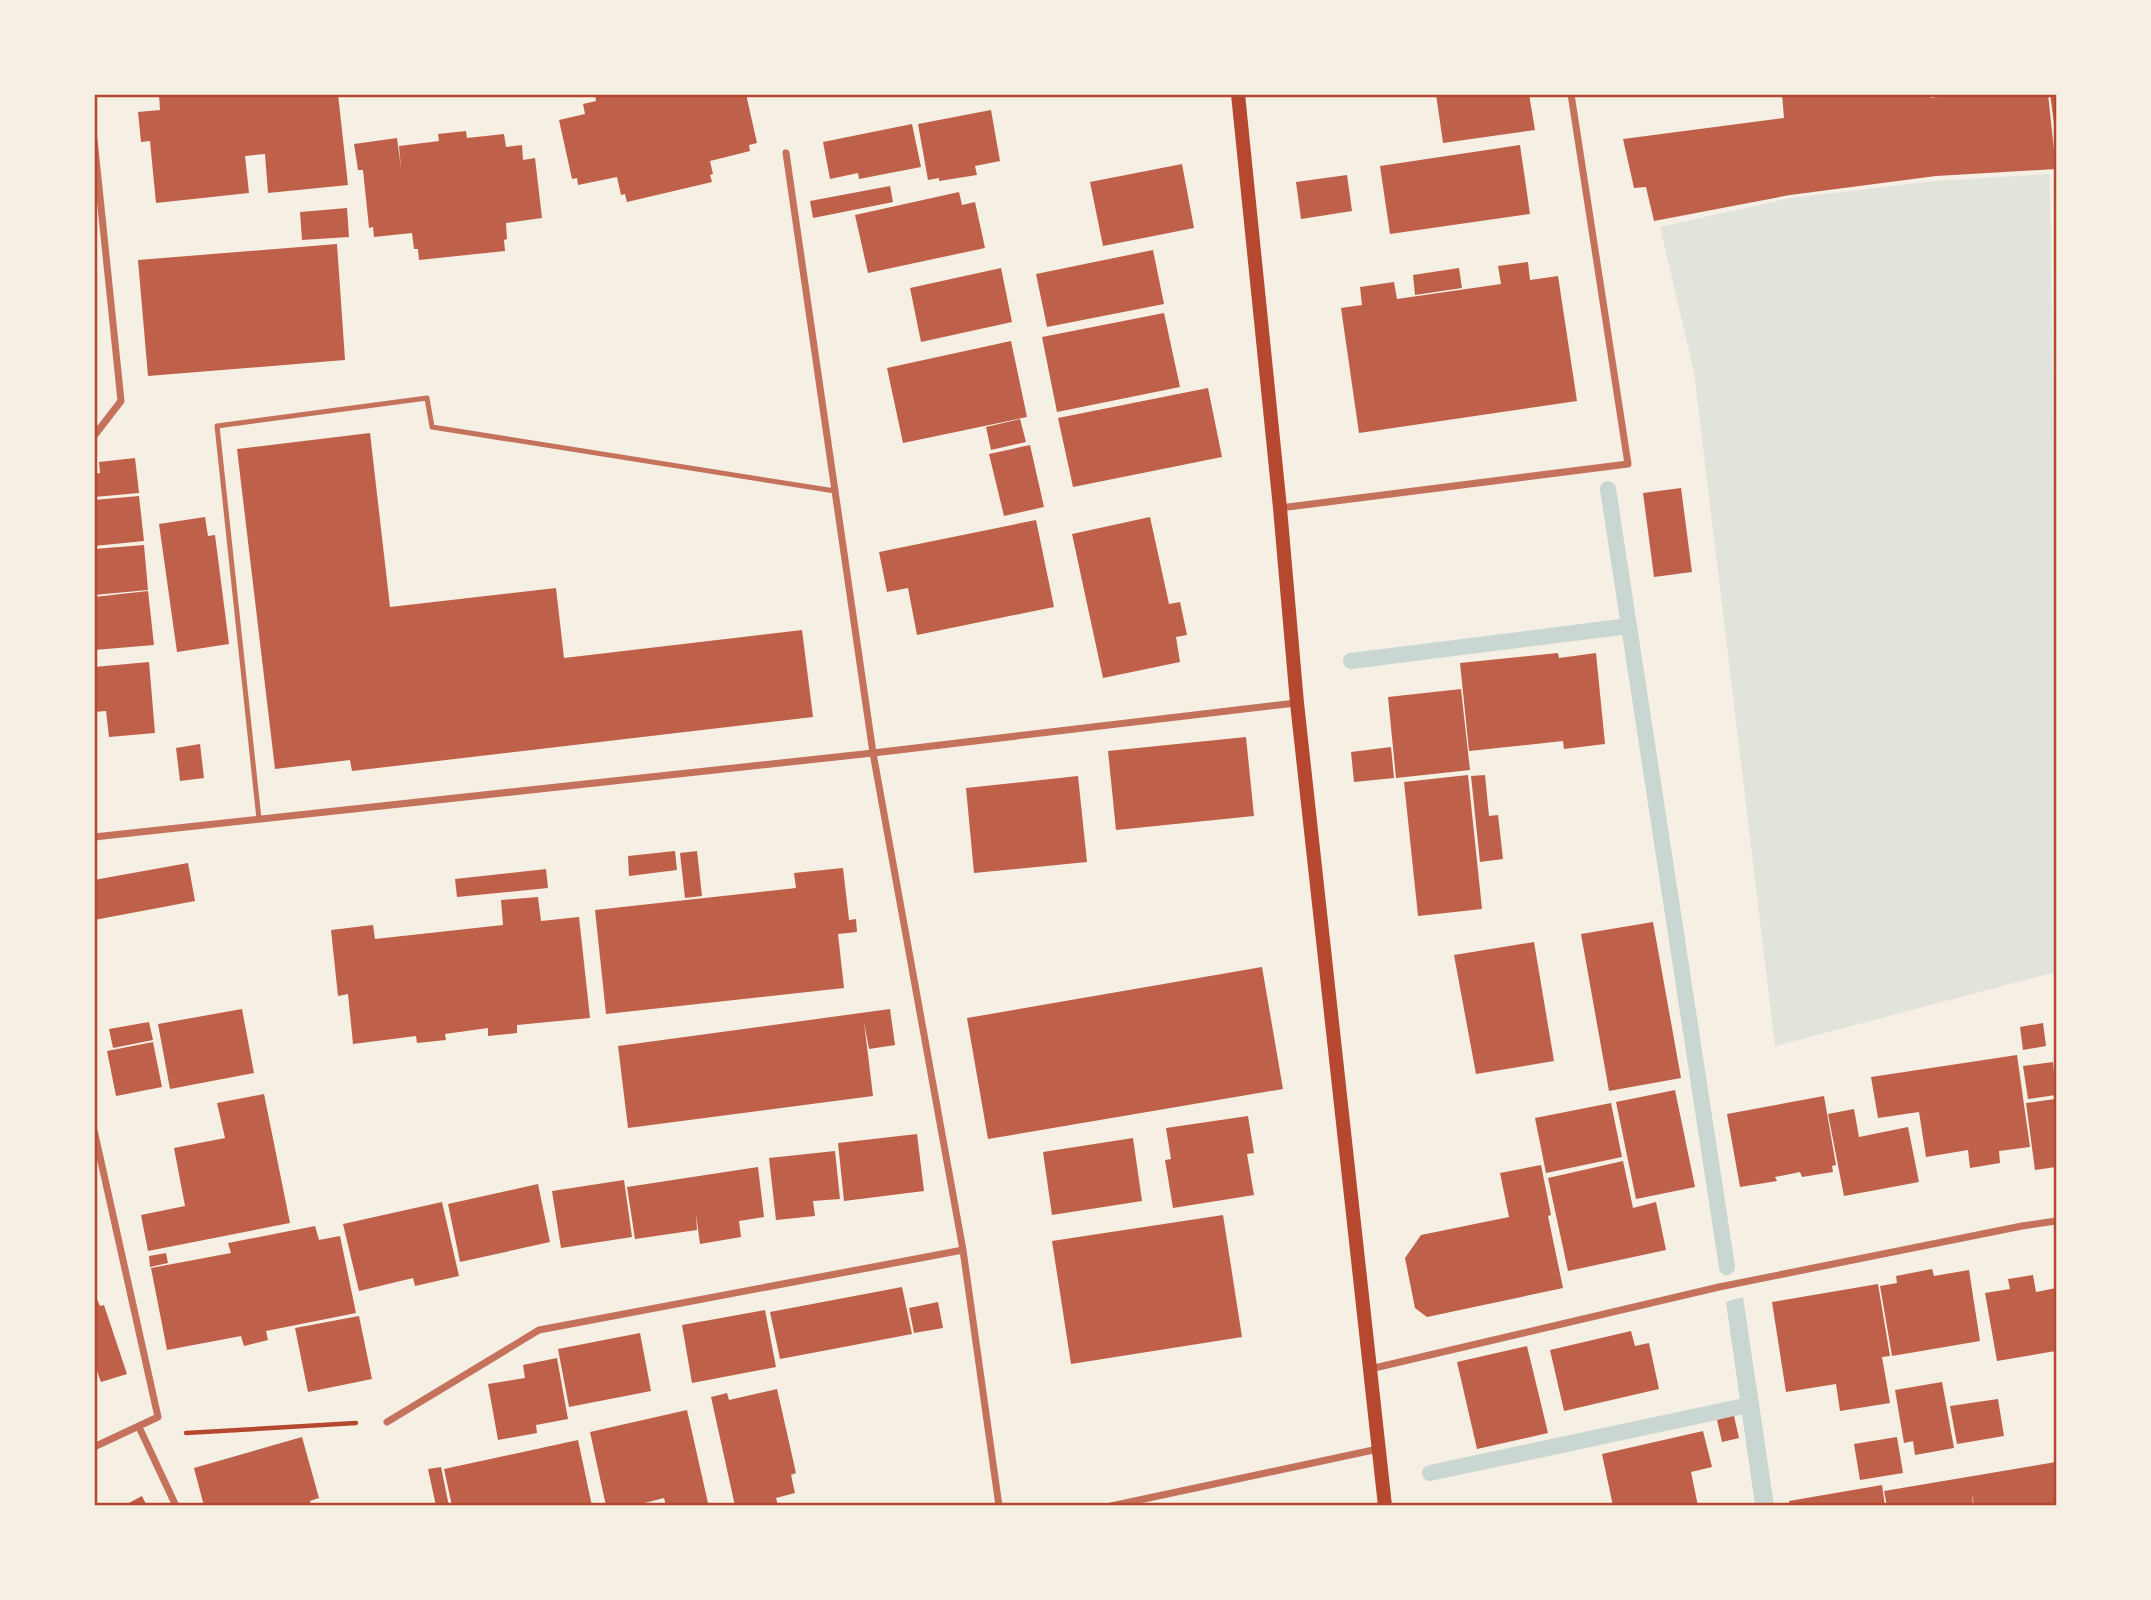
<svg xmlns="http://www.w3.org/2000/svg" width="2151" height="1600" font-family="'DejaVu Sans',sans-serif">
  <rect width="100%" height="100%" fill="#f6efe4"/>
  <path fill="#e2e4dc" d="M2050,174L2056,644V972L1775,1046L1694,372L1660,227L1790,198L1935,181Z"/>
  <path fill="#c9d6d2" d="M1743,1297L1774,1505H1755L1726,1302Z"/>
  <g fill="none" stroke-linecap="round" stroke-linejoin="round">
    <path stroke="#c9d6d2" stroke-width="16" d="M1608,489L1727,1267
      M1351,661L1629,626
      M1430,1473L1749,1405"/>
  </g>
  <path fill="#bf614a" d="M159,94H338L348,185L268,193L265,154L245,156L249,193L156,203L150,141L141,142L138,112L160,110Z
    M595,94H746L757,143L749,145L750,151L710,161L713,174L710,175L712,182L627,202L625,194L621,195L617,177L578,185L577,178L572,179L559,120L585,114L583,104L596,101Z
    M1436,94H1529L1535,130L1443,143Z
    M1782,94H1931V98L1955,94H2048L2056,169L1936,176L1790,195L1654,221L1646,187L1634,188L1623,139L1784,118Z
    M2050,94H2056V131H2055Z
    M991,110L1000,161L975,166L977,175L939,181V178L928,180L918,124Z
    M912,124L921,167L859,179L858,173L830,179L823,142Z
    M466,131L467,138L504,134L506,147L522,145L523,160L535,158L542,218L506,223L507,239L504,240L505,251L419,260L418,249H414L412,233L374,237L373,227L369,228L363,170H358L354,144L397,138L401,168L399,146L439,141L438,134Z
    M1520,145L1530,214L1390,234L1380,166Z
    M1182,164L1194,228L1103,246L1090,182Z
    M1347,175L1352,211L1301,219L1296,182Z
    M890,186L893,202L813,218L810,201Z
    M959,192L962,205L975,202L985,248L868,273L855,215Z
    M347,208L349,237L302,240L300,212Z
    M337,244L345,360L148,376L138,260Z
    M1153,250L1164,304L1047,327L1036,274Z
    M1528,262L1530,280L1558,276L1577,401L1359,433L1341,308L1362,305L1360,287L1394,282L1397,299L1501,284L1498,266Z
    M1001,268L1012,322L921,342L910,288Z
    M1459,268L1462,288L1415,295L1413,275Z
    M1164,313L1180,387L1057,412L1042,337Z
    M1011,341L1027,417L903,443L887,368Z
    M1208,388L1222,457L1073,487L1058,418Z
    M1020,419L1026,442L991,450L986,427Z
    M370,433L390,607L556,588L564,658L802,630L813,717L352,771L350,760L275,769L237,449Z
    M1030,445L1044,507L1004,516L989,454Z
    M135,458L139,493L94,497V474L100,473L99,462Z
    M1681,488L1692,572L1654,577L1643,493Z
    M139,496L144,541L94,546V500Z
    M205,517L208,536L215,535L229,644L177,652L159,524Z
    M1150,517L1169,604L1180,602L1187,635L1176,637L1180,662L1103,678L1072,534Z
    M1036,520L1054,607L917,635L908,588L887,592L879,552Z
    M144,545L148,590L94,595V549Z
    M148,591L154,645L94,650V597Z
    M1558,653L1559,658L1596,653L1605,744L1564,749L1563,741L1469,751L1460,663Z
    M149,662L155,733L109,737L106,711L94,712V667Z
    M1461,689L1470,770L1396,778L1388,697Z
    M1246,737L1254,816L1116,830L1108,751Z
    M200,744L204,778L180,781L176,748Z
    M1391,747L1394,778L1354,782L1351,752Z
    M1468,775L1482,909L1418,916L1404,782Z
    M1485,775L1489,816L1498,815L1503,859L1480,862L1471,776Z
    M1078,776L1087,862L974,873L966,788Z
    M675,851L677,870L629,876L628,856Z
    M697,851L702,896L685,898L680,853Z
    M188,863L195,901L94,920V880Z
    M843,868L849,920L856,919L857,932L838,934L844,988L606,1014L595,910L796,888L794,873Z
    M546,869L548,888L457,897L455,879Z
    M538,897L541,921L579,917L590,1018L517,1025V1033L488,1036V1028L445,1034L446,1040L417,1043L416,1036L353,1044L348,994L338,996L331,930L373,925L375,939L503,925L501,900Z
    M1653,922L1681,1078L1609,1091L1581,934Z
    M1534,942L1554,1061L1476,1074L1454,955Z
    M1262,967L1283,1089L988,1139L967,1018Z
    M242,1009L254,1073L170,1089L158,1024Z
    M890,1009L895,1045L869,1049L864,1022L873,1096L628,1128L618,1046Z
    M149,1022L153,1040L113,1048L109,1029Z
    M2043,1023L2046,1046L2023,1050L2020,1027Z
    M153,1042L162,1087L116,1096L107,1051Z
    M2017,1055L2030,1147L1999,1151L2000,1163L1970,1168L1968,1150L1926,1157L1919,1112L1878,1118L1871,1077Z
    M2053,1062L2056,1095L2028,1099L2023,1066Z
    M1675,1090L1695,1187L1636,1199L1616,1102Z
    M264,1094L290,1223L148,1251L141,1215L185,1206L174,1148L225,1138L217,1103Z
    M1824,1096L1836,1165L1832,1166L1833,1172L1802,1177L1800,1172L1775,1177L1777,1181L1740,1187L1727,1114Z
    M2055,1099L2056,1167L2035,1170L2026,1103Z
    M1611,1103L1622,1157L1546,1173L1535,1118Z
    M1854,1109L1859,1137L1908,1127L1919,1182L1844,1196L1828,1114Z
    M1248,1116L1254,1153L1247,1154L1254,1195L1173,1208L1165,1160L1171,1159L1166,1128Z
    M917,1134L924,1191L844,1201L838,1143Z
    M1133,1138L1142,1201L1052,1215L1043,1152Z
    M835,1151L840,1199L813,1201L815,1216L776,1220L769,1158Z
    M1623,1161L1633,1208L1656,1202L1666,1250L1568,1271L1548,1178Z
    M1541,1165L1551,1215L1548,1216L1563,1288L1427,1317L1415,1308L1405,1258L1421,1235L1509,1217L1500,1173Z
    M758,1167L764,1217L739,1221L741,1237L700,1244L696,1214L697,1230L635,1239L627,1187Z
    M624,1180L632,1237L561,1248L552,1191Z
    M538,1184L550,1242L460,1262L448,1204Z
    M442,1202L459,1276L415,1286L413,1278L359,1291L343,1224Z
    M1223,1215L1242,1337L1071,1364L1052,1241Z
    M315,1226L319,1240L340,1236L356,1313L266,1331L268,1340L244,1346L241,1336L167,1350L151,1268L231,1253L228,1243Z
    M166,1253L168,1263L150,1267L149,1256Z
    M1932,1269L1934,1276L1969,1270L1980,1341L1892,1356L1880,1286L1897,1283L1896,1276Z
    M2033,1275L2036,1292L2056,1288V1351L1997,1361L1985,1293L2010,1289L2008,1279Z
    M1878,1284L1890,1356L1882,1357L1890,1403L1840,1411L1836,1384L1786,1392L1772,1302Z
    M902,1287L912,1334L780,1359L770,1312Z
    M94,1292L100,1306L104,1305L127,1374L101,1382L94,1363Z
    M938,1302L943,1328L914,1333L909,1308Z
    M765,1310L776,1367L692,1383L682,1325Z
    M359,1316L372,1379L308,1392L295,1328Z
    M1631,1331L1635,1346L1649,1343L1659,1389L1564,1411L1550,1350Z
    M640,1333L651,1391L569,1407L558,1349Z
    M1527,1346L1548,1433L1477,1449L1457,1362Z
    M557,1358L568,1419L536,1425L537,1433L498,1440L488,1384L525,1378L523,1365Z
    M1942,1382L1954,1448L1915,1455L1913,1441L1904,1443L1895,1390Z
    M777,1389L796,1473L791,1475L795,1493L776,1498L778,1506H735L711,1397L727,1393L729,1400Z
    M1998,1399L2004,1436L1957,1444L1950,1406Z
    M687,1410L708,1503L697,1506H666L664,1498L633,1506H606L590,1432Z
    M1734,1416L1739,1438L1722,1442L1717,1420Z
    M1703,1431L1712,1467L1691,1472L1698,1506H1613L1602,1454Z
    M302,1437L319,1498L310,1501L311,1506H204L194,1468Z
    M1897,1437L1903,1473L1860,1480L1854,1444Z
    M578,1440L592,1506H452L444,1469Z
    M2056,1462V1506H1974L1972,1493L1973,1506H1887L1884,1491Z
    M441,1467L449,1506H436L428,1469Z
    M1882,1485L1885,1506H1790L1789,1501Z
    M142,1496L147,1506H123Z"/>
  <g fill="none" stroke-linecap="round" stroke-linejoin="round">
    <path stroke="#b5482f" stroke-width="4.5" d="M186,1433L356,1423"/>
    <path stroke="#c5725c" stroke-width="5" d="M259,819L217,426L427,398L432,427L835,491"/>
    <path stroke="#c5725c" stroke-width="7" d="M94,139L121,401L94,436
      M786,153L873,753L963,1250L999,1506
      M1280,508L1628,464L1571,94
      M94,837L873,753L1296,703
      M94,1130L158,1417L94,1447
      M1370,1369L1719,1287L2022,1226L2056,1221
      M387,1422L539,1330L963,1250
      M139,1427L176,1506
      M1111,1506L1378,1449"/>
    <path stroke="#b5482f" stroke-width="14" d="M1238,94L1280,508L1297,703L1385,1506"/>
  </g>
  <rect width="2151" height="1600" fill="none" stroke="#f6efe4" stroke-width="192"/>
  <rect x="96" y="96" width="1959" height="1408" fill="none" stroke="#b5482f" stroke-width="2.5"/>
</svg>
